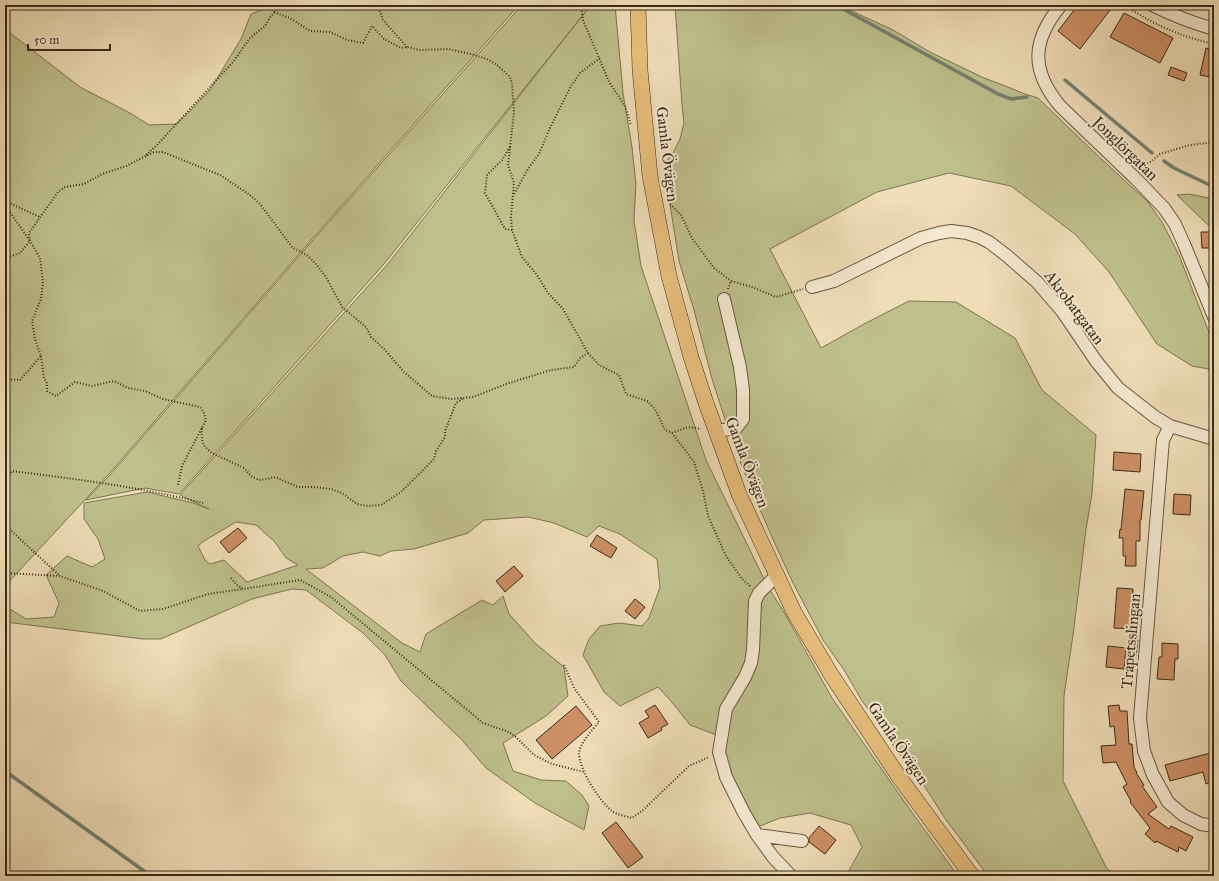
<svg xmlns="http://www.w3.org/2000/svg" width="1219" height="881" font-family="'IM FELL Great Primer',serif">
  <rect width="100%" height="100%" fill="#f0deb9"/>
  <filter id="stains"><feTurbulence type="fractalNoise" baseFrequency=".005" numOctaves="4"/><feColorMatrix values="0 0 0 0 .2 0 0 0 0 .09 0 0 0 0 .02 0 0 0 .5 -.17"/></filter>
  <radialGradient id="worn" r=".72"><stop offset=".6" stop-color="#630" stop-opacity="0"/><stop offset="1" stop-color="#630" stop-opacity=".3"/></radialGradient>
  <path fill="#bec08c" stroke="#7c7652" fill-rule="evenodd" d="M274,5H519L312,239L108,475L5,586V29L80,87L130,113L149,125L176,124L186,115L210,90L241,39L251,14Z
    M522,5H615L623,93L632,147L636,184L634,220L641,266L706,460L767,585L785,614L832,698L906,804L958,876H846L862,847L851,825L810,813L780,818L753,829L726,777L722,737L690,725L671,701L658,687L620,706L604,692L583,655L589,639L600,626L619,623L642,626L649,618L660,587L657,559L620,534L599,526L587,537L554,523L528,517L484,520L468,533L414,549L391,551L380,556L363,552L343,556L323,568L306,569L402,643L420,652L426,634L482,600L493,605L503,596L509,614L536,644L564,667L568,696L546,716L503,743L513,771L541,780L566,781L582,795L589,806L584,830L535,803L486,768L462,740L401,681L385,655L363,633L306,590L292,589L252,599L161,639H143L5,622V606L26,619L54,617L59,603L46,575L67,556L92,567L105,559L98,539L84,519V503L147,492L193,503L209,509L180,495L387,265L590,6L384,264L179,494L145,488L86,500L109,476L313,240ZM236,522L256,525L275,542L286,558L298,565L247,582L224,560L210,564L205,560L198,546L204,541Z
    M675,5H839L893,30L930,52L984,78L1008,87L1025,94L1038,98L1097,155L1148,202L1162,222L1179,255L1214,345V370L1192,366L1157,344L1109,272L1075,234L1011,186L949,173L877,192L770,249L821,348L864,324L909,301L956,302L1015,338L1042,390L1096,435L1092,494L1086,529L1074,628L1064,696L1063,781L1107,869L1119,876H988L944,817L925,787L911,770L888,738L861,699L844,670L823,640L792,581L772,537L754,496L732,441L712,379L694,310L679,261L665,173L666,162L673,153L680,139L684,123L682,105Z
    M1189,194L1214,199V225H1208L1177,195Z"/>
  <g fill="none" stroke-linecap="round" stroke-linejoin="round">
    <path stroke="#738272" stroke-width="3.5" d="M836,5L998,94L1011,99L1027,97
      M1065,80L1152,153
      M1164,161L1174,168L1214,187
      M5,771L151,876"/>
  </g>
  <path fill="#ce9065" stroke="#392b18" d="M1078,5H1114L1080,49L1058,31Z
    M1124,13L1173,38L1160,63L1110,37Z
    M1206,48L1214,50V78L1200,75Z
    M1171,67L1187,73L1184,81L1168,75Z
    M1201,232H1214V248H1202Z
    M1114,452L1141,454L1140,472L1113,470Z
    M1125,489L1144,491L1141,520H1140V541H1136V566H1125L1126,556H1123V538H1119L1120,529L1121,530Z
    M1174,494L1191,495L1190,515L1173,514Z
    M238,528L247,538L229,553L220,542Z
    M597,535L617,548L611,558L590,546Z
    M514,566L523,576L505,592L496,581Z
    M1117,588L1133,589L1132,629L1114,628Z
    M635,599L645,607L635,619L625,611Z
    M1130,639L1138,640L1136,656H1128Z
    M1162,643L1178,644V659H1175L1174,680L1157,679L1159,657H1162Z
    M1108,646L1126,648L1124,669L1106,667Z
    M655,705L668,724L661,728L662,730L648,738L639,723L649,717L645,711Z
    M1119,705L1120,711H1127L1129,744H1132L1134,767L1137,773H1136L1144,785L1142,786L1157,807L1148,814L1169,829L1171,826L1193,837L1186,851L1179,847L1178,852L1156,841L1155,843L1145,834L1150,828L1130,802L1131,801L1123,787L1127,784L1116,762L1103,763L1101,746L1116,745L1114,726L1110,727L1108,706Z
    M576,706L592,725L552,759L536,740Z
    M1214,752V781L1206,784L1203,772L1170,781L1165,765Z
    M616,822L643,857L628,868L602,833Z
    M819,826L836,840L825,854L809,842V838Z"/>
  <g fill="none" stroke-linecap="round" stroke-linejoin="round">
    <defs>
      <path id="minor" d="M1061,5C1032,40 1030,70 1060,106L1136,179L1164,208L1175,224L1184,244L1214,317
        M1152,5C1172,15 1193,23 1214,29
        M812,287L834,281L921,238L939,233L951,231L967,233L979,237L989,242L1006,255L1037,282L1062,311L1096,361L1118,388L1155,417L1170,426L1214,439
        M1170,426L1163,440L1161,464L1140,718L1144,751L1153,775L1168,802L1183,815L1201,824L1214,826
        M717,431L736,428L743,419V390L740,367L724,299
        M777,575L759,593L755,601L753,650L751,663L745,677L726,709L719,752L726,777L744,813L757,835L773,857L791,876
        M757,835L802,841"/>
      <path id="major" d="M638,5L640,70L650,176L669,276L691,357L706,403L739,494L794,612L832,676L899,777L972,876"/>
    </defs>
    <use href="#minor" stroke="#675840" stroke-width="14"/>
    <use href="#major" stroke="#392b18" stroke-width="16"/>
    <path stroke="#392b18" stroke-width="2" stroke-dasharray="1 2" stroke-linecap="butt" d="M378,5L383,20L407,47
      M581,5L583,20L609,82L625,106L631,125
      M1125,5C1151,24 1182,37 1214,44
      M274,12L290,18L310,31L330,32L347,40L363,43L372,26L384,39L401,48L407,47L420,50L448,49L471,54L487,59L497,65L510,77L512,84L514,112L508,165L514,183L511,217L512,230L522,257L537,275L548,293L563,309L588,353L599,365L619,375L626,394L647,401L655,409L665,430L672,433L694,462L703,491L708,516L726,556L742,579L750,586
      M510,147L502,160L487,175L485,193L505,229L512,230
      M146,155L158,144L233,62L250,38L265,26L269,19L280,5
      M1139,167L1152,161L1160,154L1190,145L1214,142
      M514,194L528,169L539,154L549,130L571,86L580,73L600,58
      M5,202L9,203L40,217
      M668,202L681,215L692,238L714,268L731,281
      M5,205L30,241L20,253L5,258
      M728,289L731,281L752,287L776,297L803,289
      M1211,327L1214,333
      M41,356L44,378L47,383V391L56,396L75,382L92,386L114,381L128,388L145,391L163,399L200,407L204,413L206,420L182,466L178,485
      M5,379L20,380L41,356L35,339L32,321L41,299L43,282L40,258L30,241L29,233L58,192L65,187L84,184L102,174L126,166L154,152H163L220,175L250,195L260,204L292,247L308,256L316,264L326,277L342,307L366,327L371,337L384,349L404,372L432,396L451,399L473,397L506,384L551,370L574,367L580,358L588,353
      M202,428C201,440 202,446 212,453L244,468L251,476L259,480L268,479L273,477L277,478L298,487H313L331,489L342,493L357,504L368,506L381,505L401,492L434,459L436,451L445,437V431L456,403L464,398
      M672,433L688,427L701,429
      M5,483L12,471C76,479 140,487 203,503
      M5,525L60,576
      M5,573L60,576L103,591L140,611L163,609L208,594L243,589
      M231,578L237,585L243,589L300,580L331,597L483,723L509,732L516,737L534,755L552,764L584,772
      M564,665L574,688L599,722C593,729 580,743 579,753C579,769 599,801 612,811C617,815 626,816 632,818L642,811L689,766L709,757"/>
    <use href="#minor" stroke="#f5ead2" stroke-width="12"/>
    <use href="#major" stroke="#e8bf7c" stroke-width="15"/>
  </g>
  <g text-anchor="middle" stroke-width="4" stroke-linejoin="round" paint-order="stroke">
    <g font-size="16" fill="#392b18" stroke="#f5ead2">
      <text transform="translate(1126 148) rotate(44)" y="6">Jonglörgatan</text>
      <text transform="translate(668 154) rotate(83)" y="6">Gamla Övägen</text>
      <text transform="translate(1075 307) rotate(53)" y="6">Akrobatgatan</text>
      <text transform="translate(748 462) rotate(69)" y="6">Gamla Övägen</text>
      <text transform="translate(1130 641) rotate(-85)" y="6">Trapetsslingan</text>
      <text transform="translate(899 743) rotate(56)" y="6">Gamla Övägen</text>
    </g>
  </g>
  <rect width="1219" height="881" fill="none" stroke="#f0deb9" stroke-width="20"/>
  <rect x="6" y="6" width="1207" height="869" fill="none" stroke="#392b18" stroke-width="2"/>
  <rect x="10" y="10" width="1199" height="861" fill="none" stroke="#392b18"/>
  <path d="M28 44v6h82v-6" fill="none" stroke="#392b18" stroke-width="2"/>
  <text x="34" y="44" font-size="12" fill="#392b18" stroke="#f5ead2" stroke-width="3" paint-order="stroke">50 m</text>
  <rect width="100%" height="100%" filter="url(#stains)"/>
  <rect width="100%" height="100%" fill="url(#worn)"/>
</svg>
